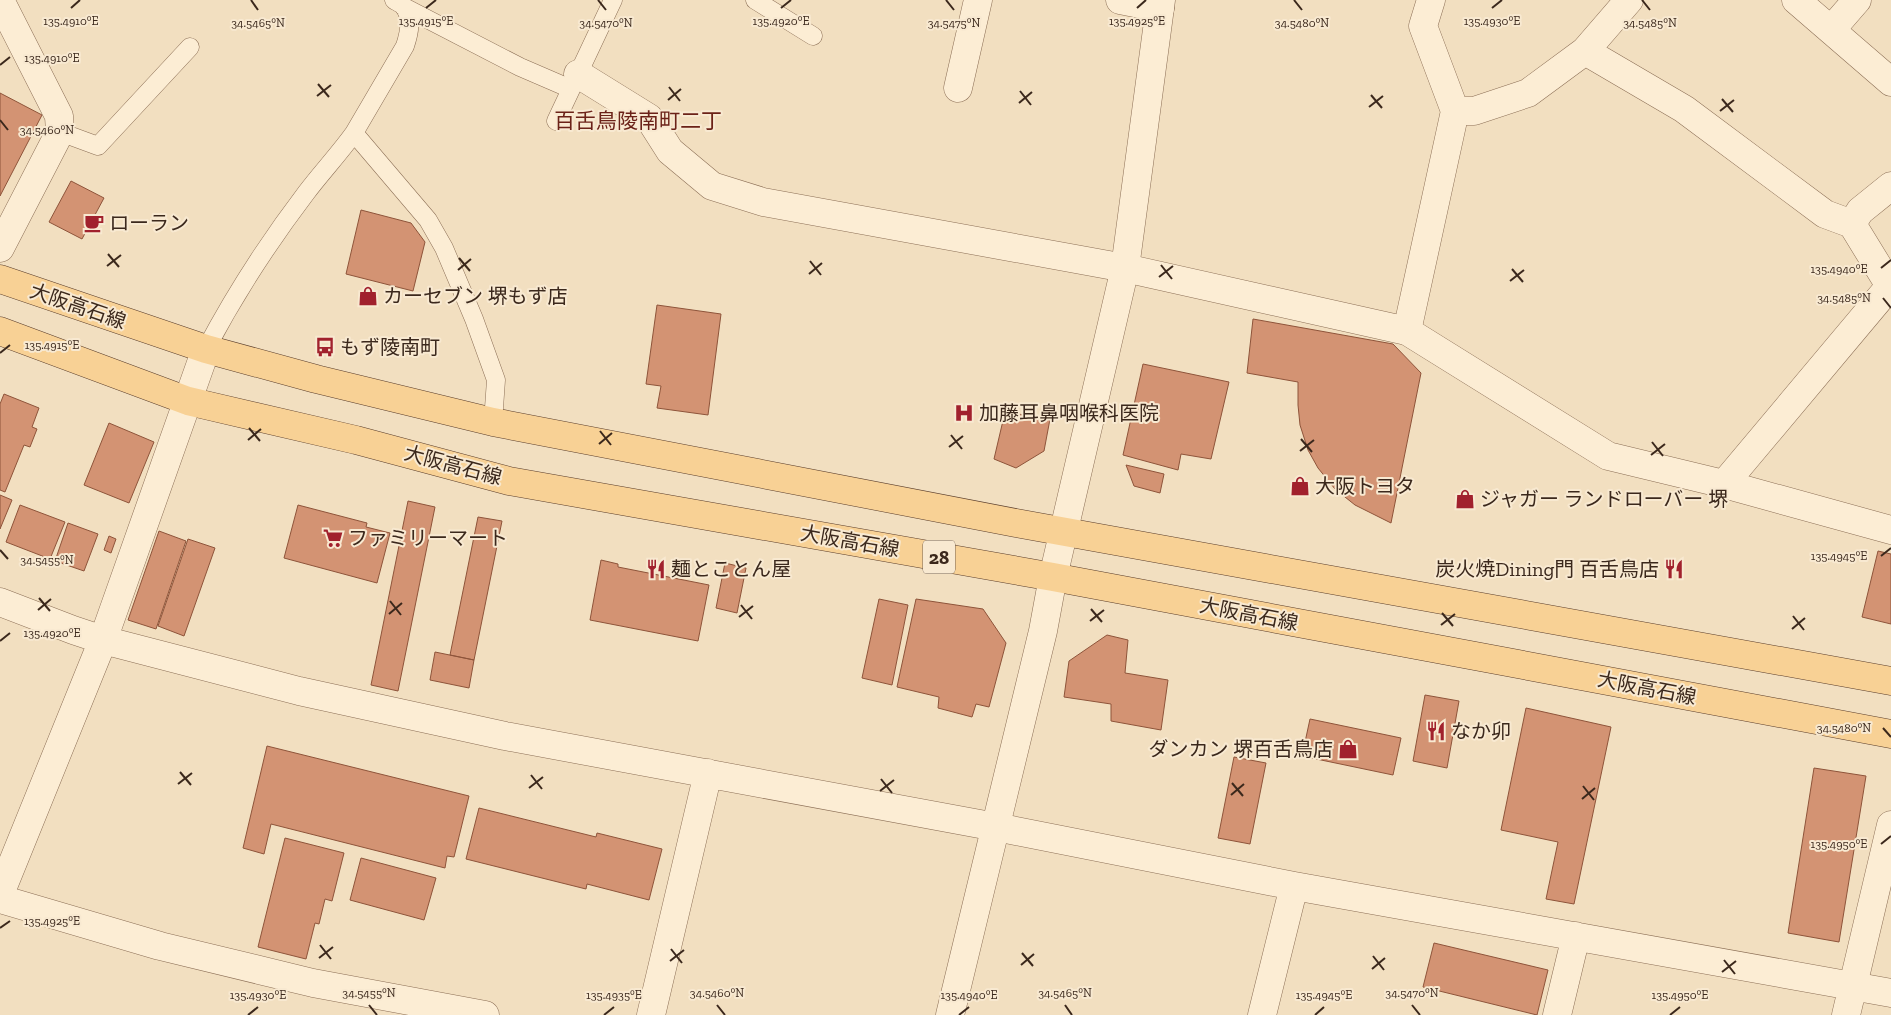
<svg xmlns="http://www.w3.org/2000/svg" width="1891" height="1015" font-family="'Zilla Slab','Noto Sans JP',serif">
  <rect width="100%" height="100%" fill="#f2dfc0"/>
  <path fill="#d39373" stroke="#8e543a" d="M0,93L42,115L0,196Z
    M71,181L104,198L82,239L49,222Z
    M361,210L411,223L425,242L413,291L346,274Z
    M657,305L721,314L708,415L657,408L661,386L646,384Z
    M1253,319L1393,344L1421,373L1391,523L1355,505L1335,489L1318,468L1308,450L1300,425L1298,405V382L1247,373Z
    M1143,364L1229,382L1211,459L1181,454L1178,470L1123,455Z
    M4,394L39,408L32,427L37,429L30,447L24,445L5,492L0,490V404Z
    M1005,412L1050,419L1044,451L1016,468L994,459Z
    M109,423L154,442L129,503L84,485Z
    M1126,465L1164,474L1160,493L1134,486Z
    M0,495L12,500L0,529Z
    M408,501L435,507L398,691L371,685Z
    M20,505L65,522L50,559L6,542Z
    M298,505L367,523L366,527L390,533L377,583L284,558Z
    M478,517L502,521L474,660L450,655Z
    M68,523L98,534L84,571L55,561Z
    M159,531L186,541L156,629L128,620Z
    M109,536L116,539L111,553L104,550Z
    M188,539L215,548L184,636L158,626Z
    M1878,551L1891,554V624L1862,617Z
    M601,560L618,564V567L709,585L698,641L590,620Z
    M725,563L746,568L737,613L716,608Z
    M879,599L908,605L892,685L862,678Z
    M916,599L983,609L1006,643L989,707L976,704L972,717L938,708L939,697L897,687Z
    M1107,635L1128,640L1125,673L1168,680L1161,730L1111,721V704L1064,697L1069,661Z
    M435,652L474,660L469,688L430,680Z
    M1425,695L1459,701L1447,768L1413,761Z
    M1526,708L1611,727L1574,904L1546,899L1558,842L1501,830Z
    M1310,719L1401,738L1393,775L1302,756Z
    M267,746L469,796L454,857L447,856L445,868L271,824L264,854L243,848Z
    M1234,757L1266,763L1250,844L1218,838Z
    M1814,768L1866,776L1839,942L1788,933Z
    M479,808L596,837L597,833L662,849L649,900L587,884L586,889L466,859Z
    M285,838L344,853L332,901L325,899L319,924L315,923L306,959L258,947Z
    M361,858L436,878L424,920L350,900Z
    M1434,943L1548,970L1537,1015L1423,987Z"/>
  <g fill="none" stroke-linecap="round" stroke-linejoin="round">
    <defs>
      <path id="service" d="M394,0C397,2 402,4 404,7C413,18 409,34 405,46L354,133L428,220L444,248L474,319L496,380L493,422
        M755,0L813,36
        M404,7L520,67L571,89
        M556,121L613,0
        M60,132L98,146L190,47
        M206,349C235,294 268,243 306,193C321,173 339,154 354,133"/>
      <path id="minor" d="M1120,0L1160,8
        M1796,0L1891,82
        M1831,30L1857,0
        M1585,51L1684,109L1825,214L1852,224L1890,286L1724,484
        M578,74L649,118L670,151L712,186L763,202L1125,268L1407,331L1608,456L1724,484L1891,530
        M958,88L978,0
        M1455,111H1474L1528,93L1585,51L1629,0
        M1852,224L1860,211L1891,186
        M0,248L60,132L59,116L0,0
        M1407,331L1455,111L1423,26L1431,0
        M0,602L73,630L103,640L299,691L505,736L996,827L1294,886L1891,993
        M0,894L103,640L206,349
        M0,899L160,946L313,983L485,1015
        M651,1015L708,773
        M1262,1015L1294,886
        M1557,1015L1576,936
        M1846,1015L1891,825"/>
      <path id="tertiary" d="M950,1015L1043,631L1053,577L1125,268L1161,0"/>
      <path id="primary" d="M0,279L206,349L316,379L493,422L1016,523L1891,681
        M0,331L188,401L356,440L509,481L1053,577L1891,734"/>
    </defs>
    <use href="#service" stroke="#8c6f56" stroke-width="19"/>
    <use href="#minor" stroke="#8c6f56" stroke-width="29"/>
    <use href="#tertiary" stroke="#8c6f56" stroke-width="29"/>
    <use href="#primary" stroke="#5a3d2b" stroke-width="29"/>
    <use href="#service" stroke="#fcedd4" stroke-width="18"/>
    <use href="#minor" stroke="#fcedd4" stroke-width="28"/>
    <use href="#tertiary" stroke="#fcedd4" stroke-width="28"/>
    <use href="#primary" stroke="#f8d195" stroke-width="28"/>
  </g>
  <path fill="none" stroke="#3b281c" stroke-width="2" d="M251,0L258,10M598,0L606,10M946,0L954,10M1294,0L1302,10M1642,0L1650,10M71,8L80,0M426,8L436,0M781,8L791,0M1137,8L1146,0M1492,8L1502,0M0,65L10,57M318,84L329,97M669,87L680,101M1020,91L1031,105M1371,95L1382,108M317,96L331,85M1722,99L1733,112M668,100L681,89M1019,103L1032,92M1369,107L1383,96M1720,111L1734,100M0,120L8,130M108,254L119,267M459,258L470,271M810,261L821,275M1161,265L1172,279M107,266L121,255M1881,268L1891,260M1512,269L1523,282M458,270L471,259M809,274L822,263M1159,277L1173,266M1510,281L1524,270M1883,298L1891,308M0,353L10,345M249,428L260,441M600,431L611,445M951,435L962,449M1301,439L1312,452M248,440L261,429M1652,442L1663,456M599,444L612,433M949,447L963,436M1300,451L1314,440M1651,455L1665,444M0,550L8,559M1881,556L1891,548M39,598L50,611M390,601L401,615M741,605L752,619M1091,609L1102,622M38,610L51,599M1442,613L1453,626M389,614L402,603M1793,616L1804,630M739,617L753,606M1090,621L1104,610M1441,625L1455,614M1792,629L1805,618M0,641L10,633M1883,728L1891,737M180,772L191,785M531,775L542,789M881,779L892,793M1232,783L1243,796M178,784L192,773M1583,786L1594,800M529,788L543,777M880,791L894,780M1231,795L1244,784M1582,799L1595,788M1881,844L1891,836M0,928L10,921M320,945L331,959M671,949L682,963M1022,953L1033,966M1373,956L1384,970M319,958L333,947M1724,960L1735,974M670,961L684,950M1021,965L1034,954M1372,969L1385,958M1722,972L1736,961M369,1005L377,1015M717,1005L725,1015M1065,1005L1072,1015M1412,1005L1420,1015M248,1015L258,1007M604,1015L614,1007M959,1015L969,1007M1315,1015L1324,1007M1670,1015L1680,1007"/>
  <defs>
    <symbol id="cafe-bare" viewBox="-9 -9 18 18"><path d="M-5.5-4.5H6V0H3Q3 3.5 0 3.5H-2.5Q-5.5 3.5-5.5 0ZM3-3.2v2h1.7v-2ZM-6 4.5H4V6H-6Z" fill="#a1212d" stroke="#f8e9d1" stroke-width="2.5" paint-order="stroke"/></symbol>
    <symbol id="shop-bare" viewBox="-9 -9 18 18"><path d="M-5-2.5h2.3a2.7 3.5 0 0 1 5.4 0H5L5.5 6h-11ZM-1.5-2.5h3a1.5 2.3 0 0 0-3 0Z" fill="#a1212d" stroke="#f8e9d1" stroke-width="2.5" paint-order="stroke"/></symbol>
    <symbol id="bus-bare" viewBox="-9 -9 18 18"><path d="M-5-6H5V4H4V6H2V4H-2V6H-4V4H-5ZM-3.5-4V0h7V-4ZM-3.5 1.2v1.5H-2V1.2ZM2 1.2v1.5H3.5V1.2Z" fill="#a1212d" stroke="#f8e9d1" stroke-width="2.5" paint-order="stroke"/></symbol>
    <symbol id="hospital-bare" viewBox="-9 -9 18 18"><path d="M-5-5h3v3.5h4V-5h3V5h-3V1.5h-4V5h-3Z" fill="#a1212d" stroke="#f8e9d1" stroke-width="2.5" paint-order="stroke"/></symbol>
    <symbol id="supermarket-bare" viewBox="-9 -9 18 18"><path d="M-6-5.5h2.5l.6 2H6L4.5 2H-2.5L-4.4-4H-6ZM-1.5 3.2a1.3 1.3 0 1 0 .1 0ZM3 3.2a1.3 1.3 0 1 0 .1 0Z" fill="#a1212d" stroke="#f8e9d1" stroke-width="2.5" paint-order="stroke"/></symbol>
    <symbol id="restaurant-bare" viewBox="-9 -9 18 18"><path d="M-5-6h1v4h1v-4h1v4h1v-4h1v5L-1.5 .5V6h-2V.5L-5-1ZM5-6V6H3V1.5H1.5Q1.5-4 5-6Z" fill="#a1212d" stroke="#f8e9d1" stroke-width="2.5" paint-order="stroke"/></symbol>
  </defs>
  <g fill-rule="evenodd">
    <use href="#cafe-bare" x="80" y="209" width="28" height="28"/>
    <use href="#shop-bare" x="354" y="282" width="28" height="28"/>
    <use href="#bus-bare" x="311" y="333" width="28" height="28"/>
    <use href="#hospital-bare" x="950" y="399" width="28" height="28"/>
    <use href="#shop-bare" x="1286" y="472" width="28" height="28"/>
    <use href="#shop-bare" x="1451" y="485" width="28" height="28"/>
    <use href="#supermarket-bare" x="319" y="524" width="28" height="28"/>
    <use href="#restaurant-bare" x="642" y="555" width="28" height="28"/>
    <use href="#restaurant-bare" x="1660" y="555" width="28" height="28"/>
    <use href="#restaurant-bare" x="1422" y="717" width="28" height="28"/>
    <use href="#shop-bare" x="1334" y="735" width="28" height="28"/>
  </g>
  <g text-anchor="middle" stroke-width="4" stroke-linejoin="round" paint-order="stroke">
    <rect fill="#f8e9d1" stroke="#746252" stroke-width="1" x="923" y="540.5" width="32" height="33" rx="4"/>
    <g font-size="19" font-weight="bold" fill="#3b281c">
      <text x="939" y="564">28</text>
    </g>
    <g font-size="20" fill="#3b281c" stroke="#f8e9d1" text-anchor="start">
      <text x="109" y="230">ローラン</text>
      <text x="383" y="303">カーセブン 堺もず店</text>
      <text x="340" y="354">もず陵南町</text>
      <text x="979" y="420">加藤耳鼻咽喉科医院</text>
      <text x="1315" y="493">大阪トヨタ</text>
      <text x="1480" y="506">ジャガー ランドローバー 堺</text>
      <text x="348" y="545">ファミリーマート</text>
      <text x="671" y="576">麺とことん屋</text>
      <text x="1659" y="576" text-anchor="end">炭火焼Dining門 百舌鳥店</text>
      <text x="1451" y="738">なか卯</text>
      <text x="1333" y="756" text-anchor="end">ダンカン 堺百舌鳥店</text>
    </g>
    <g font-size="20" fill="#3b281c" stroke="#f8e9d1">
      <text transform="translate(78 306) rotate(19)" y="7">大阪高石線</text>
      <text transform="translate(453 465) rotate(15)" y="7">大阪高石線</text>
      <text transform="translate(850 541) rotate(10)" y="7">大阪高石線</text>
      <text transform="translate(1249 614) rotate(11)" y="7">大阪高石線</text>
      <text transform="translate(1647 688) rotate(11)" y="7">大阪高石線</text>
    </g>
    <g font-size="21" fill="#6b2218" stroke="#f8e9d1">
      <text x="638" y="128">百舌鳥陵南町二丁</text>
    </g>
  </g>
  <g font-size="12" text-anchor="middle" fill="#3b281c" stroke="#f8e9d1" stroke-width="4" stroke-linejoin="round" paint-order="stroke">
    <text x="426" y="25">135.4915°E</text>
    <text x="781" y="25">135.4920°E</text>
    <text x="1137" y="25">135.4925°E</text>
    <text x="1492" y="25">135.4930°E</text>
    <text x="71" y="25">135.4910°E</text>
    <text x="258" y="27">34.5465°N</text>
    <text x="606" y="27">34.5470°N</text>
    <text x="954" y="27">34.5475°N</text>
    <text x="1302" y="27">34.5480°N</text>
    <text x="1650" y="27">34.5485°N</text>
    <text x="52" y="62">135.4910°E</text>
    <text x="47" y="134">34.5460°N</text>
    <text x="1839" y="273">135.4940°E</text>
    <text x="1844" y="302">34.5485°N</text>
    <text x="52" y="349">135.4915°E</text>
    <text x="1839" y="560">135.4945°E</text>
    <text x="47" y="564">34.5455°N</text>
    <text x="52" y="637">135.4920°E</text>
    <text x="1844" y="732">34.5480°N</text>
    <text x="1839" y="848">135.4950°E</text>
    <text x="52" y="925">135.4925°E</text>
    <text x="369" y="997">34.5455°N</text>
    <text x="717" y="997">34.5460°N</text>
    <text x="1065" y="997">34.5465°N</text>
    <text x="1412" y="997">34.5470°N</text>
    <text x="258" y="999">135.4930°E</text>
    <text x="614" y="999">135.4935°E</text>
    <text x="969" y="999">135.4940°E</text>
    <text x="1324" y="999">135.4945°E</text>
    <text x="1680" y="999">135.4950°E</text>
  </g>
</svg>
